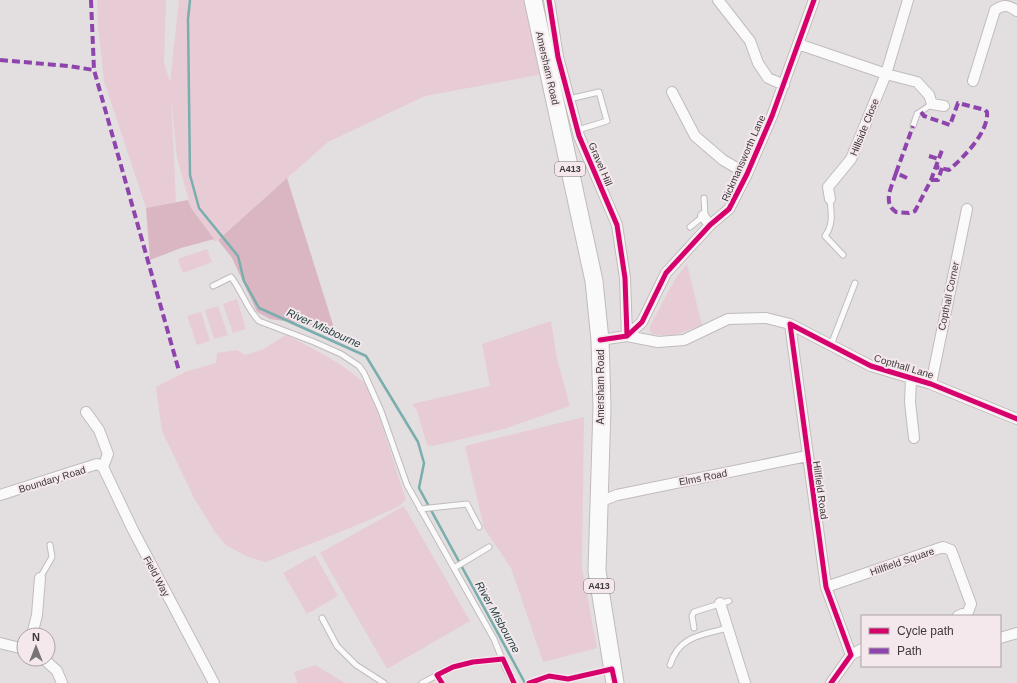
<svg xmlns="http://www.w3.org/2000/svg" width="1017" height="683" font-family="Helvetica,sans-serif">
  <rect width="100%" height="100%" fill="#e3dedf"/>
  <path fill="#e8ccd5" d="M97,0H166L164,63L170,82L179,0H533L549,73L425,96L328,142L215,242L191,208L177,158L171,97L176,202L146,208L104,81L98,25Z
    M207,249L212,262L183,273L178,259Z
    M687,264L702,325L673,336L652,334L650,330V326L675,279Z
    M237,299L246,329L233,333L223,304Z
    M218,306L228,335L214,339L205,310Z
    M201,312L210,341L197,345L187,316Z
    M551,321L557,359L570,406L504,429L433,446L427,445L417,411L412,404L490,386L482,344Z
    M286,335C316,350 345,364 370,388L406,500L398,507L362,523L266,562L248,557L226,545L215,532L194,498L162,431L156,387L185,372L216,363L217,353L237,350L245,355L262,350Z
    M584,417L582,568L597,648L543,662L511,568L484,528L465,446Z
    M404,506L470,621L387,669L320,553Z
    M315,555L338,596L307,614L283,573Z
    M315,665L345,683H298L294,672Z"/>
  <path fill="#d9b6c2" d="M287,178L334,328L270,319L257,312L232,258L218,240Z
    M188,200L191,208L214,239L181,248L150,260L146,208Z"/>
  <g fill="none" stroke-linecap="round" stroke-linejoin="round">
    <path stroke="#7aadad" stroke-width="2.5" d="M190,0L188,19L190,175L199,208L238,256L244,281L259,308L366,356L418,442L424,463L419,488L525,683"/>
    <defs>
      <path id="service" d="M569,99L599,92L607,121L578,130
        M913,126L917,114L932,104
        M830,199C831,212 834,224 825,236L843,255
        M690,227L705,215L704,198
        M213,286L231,277C242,291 247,309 259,321L314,342L341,354L359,366L364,373L381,411L407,485L494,639L506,669L514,683
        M831,345L855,283
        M420,509L467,504L479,527
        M454,568L489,547
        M40,578L52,557L50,545
        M322,618L337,646L356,665L384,683
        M694,628L692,616L694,612L729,601
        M670,665C679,636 701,635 728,628
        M422,683L453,667L473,662L503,659
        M529,683L549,676L568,679L609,670"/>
      <path id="minor" d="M549,0L558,57L579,136L617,225L625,278L627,336
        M718,0L750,41L758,63L768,78L784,85
        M798,44L886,74L917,82L929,95L932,104L944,106
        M973,81L995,10C1004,4 1008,5 1017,11
        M672,92L695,136L723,160L747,174
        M830,199L828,187L851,159L886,74L908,0
        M703,216L710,225
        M790,324L826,587L851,655
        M627,336L658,342L684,340L728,319L766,318L790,324L871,366L931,384L1017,419
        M600,340L627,336L642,322L666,273L710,225L729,209L747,174L772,116L814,0
        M911,378L910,402L914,438
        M931,384L967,209
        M86,412L99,430L108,454L103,467
        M103,467L133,530L214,683
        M0,495L97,464L103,467
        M599,502L617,495L807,456
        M826,587L943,547L951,550L971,604L968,612L958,616
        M720,603L745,683
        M32,635L37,615L40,578
        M1000,638L1017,633
        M0,643L24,649
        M44,659L57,671L62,683
        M831,683L851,655L862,649"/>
      <path id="trunk" d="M533,0L594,281L600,340L602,407L597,571L615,683"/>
    </defs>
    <use href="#service" stroke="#c0bcbd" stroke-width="7"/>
    <use href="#minor" stroke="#c0bcbd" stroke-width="12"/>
    <use href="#trunk" stroke="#c0bcbd" stroke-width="19"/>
    <use href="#service" stroke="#fbfafa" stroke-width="5"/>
    <use href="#minor" stroke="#fbfafa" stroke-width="10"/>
    <use href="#trunk" stroke="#fbfafa" stroke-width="17"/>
    <path stroke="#8e44ad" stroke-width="4" stroke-dasharray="8 4" stroke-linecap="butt" d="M91,0L94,70L179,371
      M0,60L68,66L94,70
      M921,112L924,116L950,125L958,103L985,110L987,112C989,132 963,158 949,170L936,167
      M929,156L939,159
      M896,173C892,186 882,203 896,212L909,213L915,211L931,180L942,150
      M907,178L896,173L913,126
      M931,180H938L942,168"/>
    <defs>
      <path id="cycleway" d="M549,0L558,57L579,136L617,225L625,278L627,336
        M790,324L826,587L851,655L831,683
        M790,324L871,366L931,384L1017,419
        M600,340L627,336L642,322L666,273L710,225L729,209L747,174L772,116L814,0
        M442,683L437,675L453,667L473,662L503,659L514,683
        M529,683L549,676L568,679L612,669L615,683"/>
    </defs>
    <use href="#cycleway" stroke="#f4e8ec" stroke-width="8"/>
    <use href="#cycleway" stroke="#d6006c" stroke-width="5"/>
  </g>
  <g text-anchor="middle" stroke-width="4" stroke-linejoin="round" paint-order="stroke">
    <g fill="#f4e8ec" stroke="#756e70" stroke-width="1">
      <rect x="555" y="162" width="30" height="14" rx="3"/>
      <rect x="584" y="579" width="30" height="14" rx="3"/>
    </g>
    <g font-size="9" font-weight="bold" fill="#3e393b">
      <text x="570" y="172">A413</text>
      <text x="599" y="589">A413</text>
    </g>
    <g font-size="10" fill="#3e393b" stroke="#f4e8ec">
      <text transform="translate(548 68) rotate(77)" y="4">Amersham Road</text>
      <text transform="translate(864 127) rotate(-68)" y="4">Hillside Close</text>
      <text transform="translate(743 158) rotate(-66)" y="4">Rickmansworth Lane</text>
      <text transform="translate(601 164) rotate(67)" y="4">Gravel Hill</text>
      <text transform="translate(948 296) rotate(-78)" y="4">Copthall Corner</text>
      <text transform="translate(904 366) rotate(17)" y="4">Copthall Lane</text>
      <text transform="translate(600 387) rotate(-90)" y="4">Amersham Road</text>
      <text transform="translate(703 477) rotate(-11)" y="4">Elms Road</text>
      <text transform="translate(52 479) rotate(-17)" y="4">Boundary Road</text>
      <text transform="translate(821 490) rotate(82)" y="4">Hillfield Road</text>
      <text transform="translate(902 561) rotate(-19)" y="4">Hillfield Square</text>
      <text transform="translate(157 576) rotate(62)" y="4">Field Way</text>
    </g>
    <g font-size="11" font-style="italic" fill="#1d4141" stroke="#f4e8ec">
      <text transform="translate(324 328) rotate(24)" y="4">River Misbourne</text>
      <text transform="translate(498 617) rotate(61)" y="4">River Misbourne</text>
    </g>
  </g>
  <rect x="861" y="615" width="140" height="52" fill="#f4e8ec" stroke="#aba2a5"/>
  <rect x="869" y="628" width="20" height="6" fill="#d6006c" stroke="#aba2a5"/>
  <text x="897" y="635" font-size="12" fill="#3e393b">Cycle path</text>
  <rect x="869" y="648" width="20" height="6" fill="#8e44ad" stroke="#aba2a5"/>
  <text x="897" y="655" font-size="12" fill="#3e393b">Path</text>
  <g transform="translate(36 647)"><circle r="19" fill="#f4e8ec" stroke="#aba2a5"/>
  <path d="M0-3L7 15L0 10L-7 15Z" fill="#787374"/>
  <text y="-6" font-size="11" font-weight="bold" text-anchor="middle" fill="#3e393b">N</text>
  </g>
</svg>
